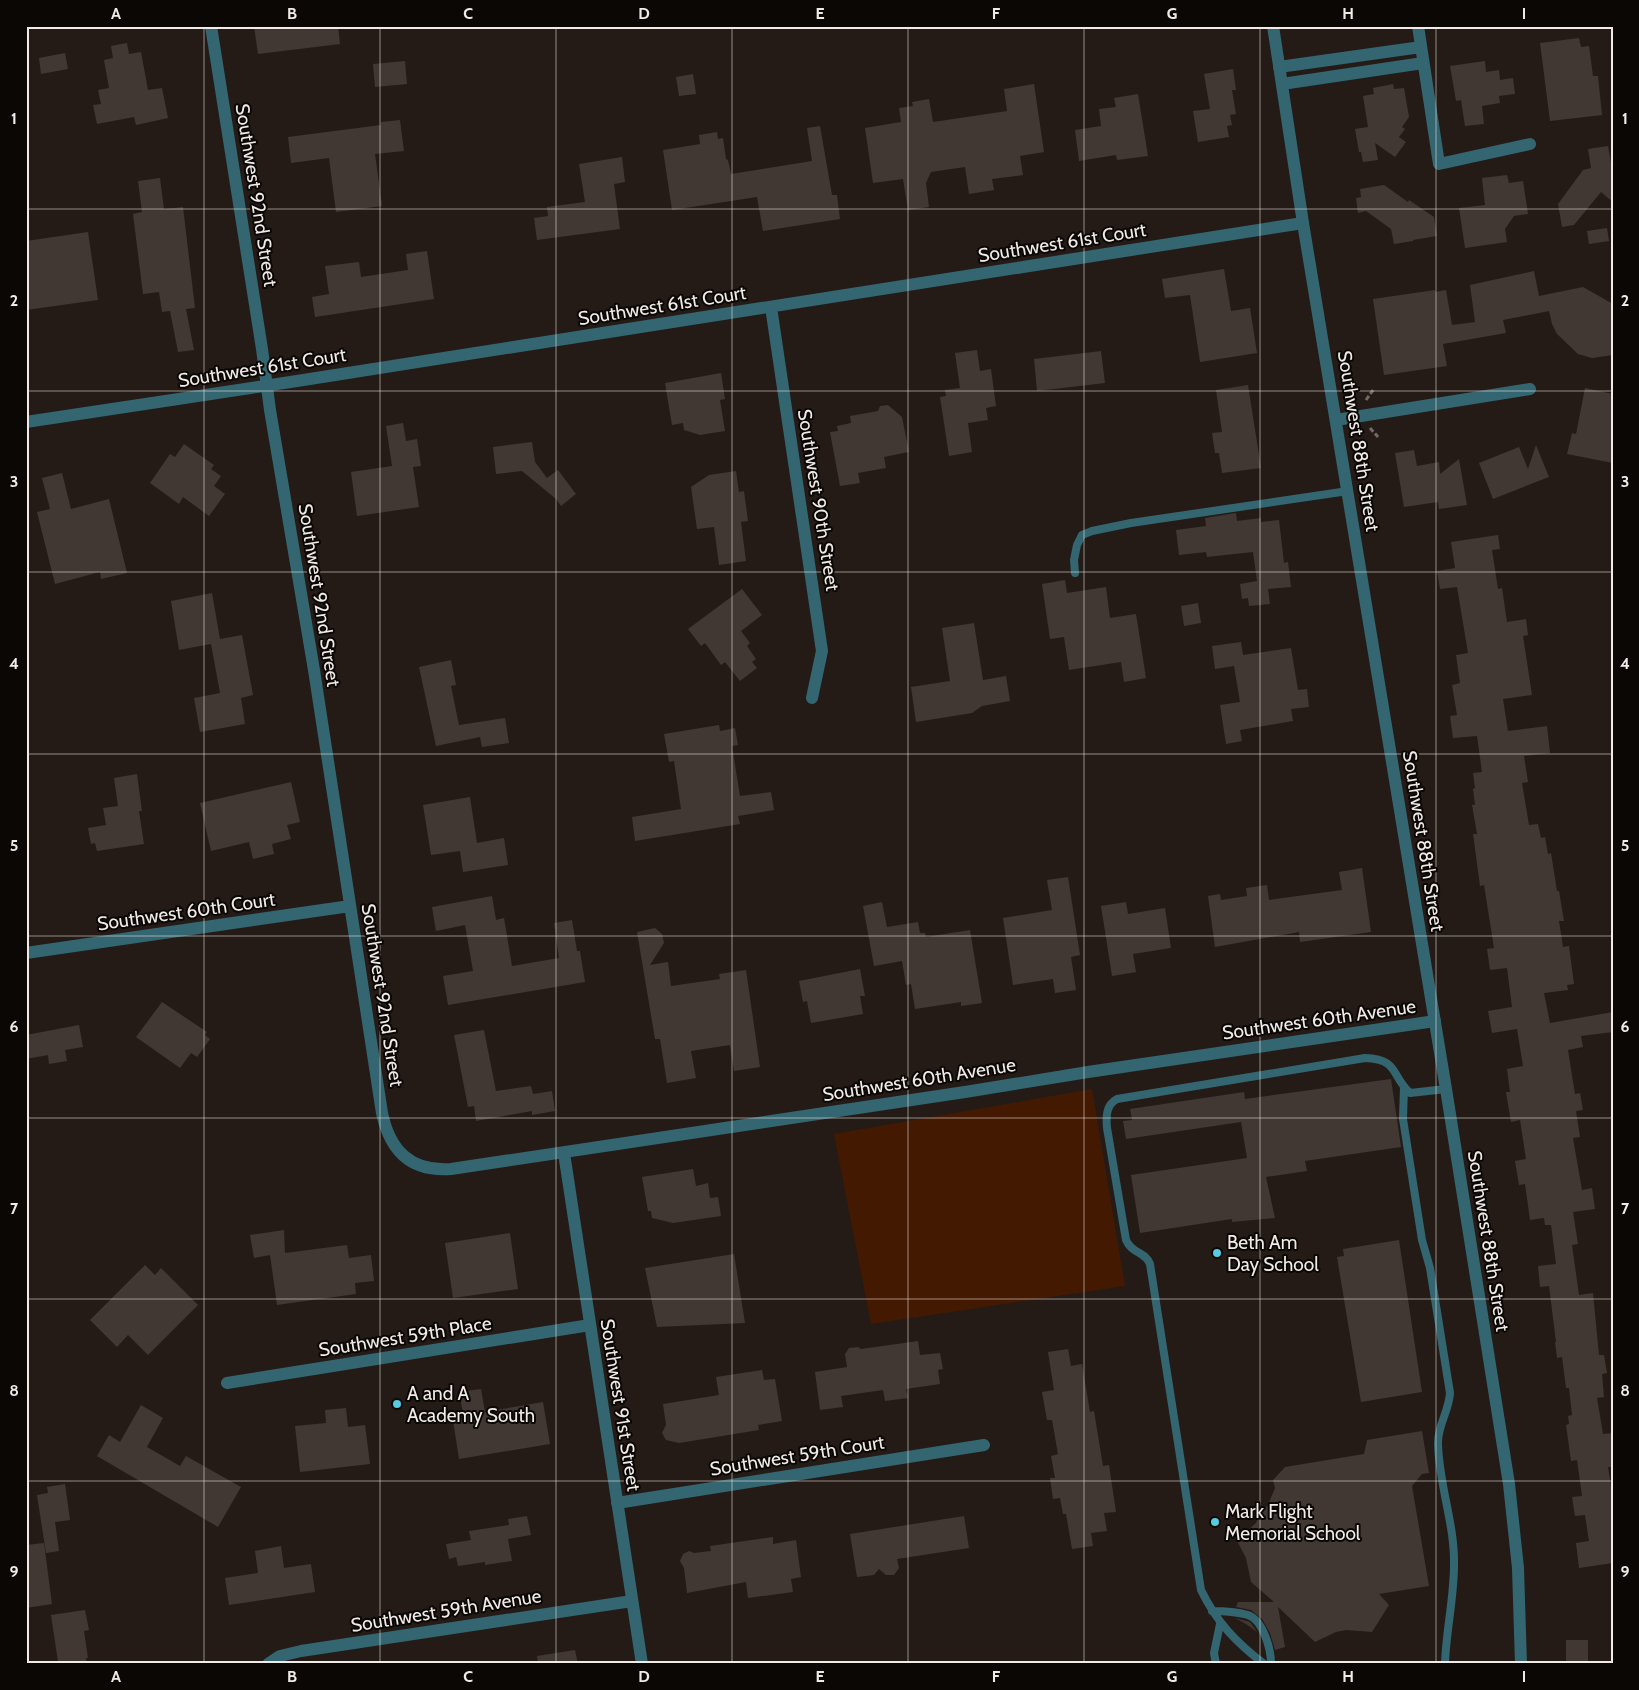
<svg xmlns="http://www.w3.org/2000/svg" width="1639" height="1690" font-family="Cabin,sans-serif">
  <rect width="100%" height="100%" fill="#241b17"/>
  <path fill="#441902" d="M1092,1089L1125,1286L871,1324L834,1134Z"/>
  <path fill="#413833" d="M254,26H338L340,44L258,54Z
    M1579,38L1581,47L1589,46L1593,76H1598L1602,115L1550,121L1540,43Z
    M127,43L129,54L141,52L148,90L162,88L168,118L136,125L134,117L97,124L93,105L101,104L98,90L109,88L104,60L113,58L111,46Z
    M65,53L68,69L41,74L39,58Z
    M405,61L407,84L375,87L373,64Z
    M1485,61L1486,72L1499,70L1500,80L1513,78L1515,94L1499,96L1500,103L1482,106L1484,124L1465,126L1461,100L1456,101L1450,66Z
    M1233,69L1236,90H1232L1236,114L1230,115L1232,125L1227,126L1229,137L1198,142L1193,111L1210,109L1204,74Z
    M693,74L696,94L679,96L676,77Z
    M1034,84L1044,152L1020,156L1023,175L992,179L994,190L969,194L965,167L931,172L926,183L929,207L908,210L903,179L873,183L865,128L901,122L899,108L913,106L912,102L929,99L933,122L1007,111L1004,89Z
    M1393,84L1394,89L1404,88L1409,117L1402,127L1405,129L1399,137L1406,142L1395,157L1375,143L1378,160L1363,162L1361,152H1359L1355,129L1368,127L1363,96L1374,94L1373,88Z
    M1138,94L1148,156L1117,160L1116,155L1079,161L1075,130L1101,126L1099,109L1116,107L1114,98Z
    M400,120L404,151L375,154L382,206L336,212L329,158L291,163L288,137L381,125V122Z
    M820,126L832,195H837L840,219L763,231L757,197L672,210L663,150L700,144L699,135L717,132L718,139L723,138L726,159L728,160L731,174L812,161L807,128Z
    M1608,146L1613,174V202L1601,192L1574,225L1562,227L1558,204L1583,170L1591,168L1588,149Z
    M622,157L625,182L614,184L620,229L537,240L534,218L548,216L547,207L585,202L579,164Z
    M1507,175L1509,183L1523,181L1528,214L1514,216L1505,229L1507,242L1465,248L1459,208L1485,205L1482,178Z
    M160,178L164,209L183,207L195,308L186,309L194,350L178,352L170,311L162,312L159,292L143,294L133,214L142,212L138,181Z
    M1384,185L1408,202L1409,200L1434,217L1437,236L1413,240V241L1394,244L1391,229L1366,211L1358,213L1356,198L1361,197L1360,189Z
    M1607,228L1609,241L1589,244L1587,231Z
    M88,232L98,300L26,310V241Z
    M427,251L434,299L315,317L312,297L329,294L325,266L359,262L361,277L408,270L406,254Z
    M1224,269L1231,311L1250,308L1257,353L1200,362L1190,295L1165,298L1162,279Z
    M1534,271L1539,296L1583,287L1613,304V355L1592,358L1578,354L1557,334L1552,324L1549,311L1503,320L1506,333L1443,344L1447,366L1384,375L1373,299L1435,290V292L1446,290L1452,325L1475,322L1470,285Z
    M977,350L980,371L991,369L996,406L986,408L988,420L968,423L972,452L949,456L940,397L946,396L945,390L960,388L955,353Z
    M1101,351L1105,383L1037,391L1034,359Z
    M721,373L725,399L720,400L725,431L700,435L684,430L683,423L672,425L665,383Z
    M1248,385L1261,468L1222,473L1219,453H1215L1212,433L1222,432L1216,390Z
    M1585,388L1613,394V463L1567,454L1572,433L1576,434Z
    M888,405L902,417L909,452L884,457L886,468L858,473L860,483L840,486L830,432L838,431L837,426L851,423L850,416L878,411L880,406Z
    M403,423L406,441L417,439L421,466L413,467L419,507L357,516L351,472L392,466L386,426Z
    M532,442L535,462L547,478L558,470L576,494L561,506L556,499L522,471L496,474L493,447Z
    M184,444L214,465L211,469L221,476L214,486L225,494L209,516L183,497L179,504L150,483L170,454L175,457Z
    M1536,445L1549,477L1493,499L1479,463L1519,447L1528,469Z
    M1414,450L1417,466L1439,462L1440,474L1459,459L1467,505L1439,509L1438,502L1404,507L1395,453Z
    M736,471L739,492L744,491L748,521L741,522L746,561L719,565L714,527L697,529L691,487L709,475Z
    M62,473L71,509L109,499L127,573L101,579L100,572L55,584L37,512L50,509L42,478Z
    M1236,513L1237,521L1261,518V522L1279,520L1284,563L1288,562L1291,587L1268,589L1270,604L1249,606L1248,598L1242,599L1240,584L1257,581L1253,552L1207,557L1206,552L1179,555L1176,530L1206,526L1205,518Z
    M1498,535L1500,549L1492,550L1498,589L1502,588L1507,622L1526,619L1528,635L1523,636L1532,695L1503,699L1508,731L1547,726L1550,753L1524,756L1528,782L1522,783L1529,825L1538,824L1541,838L1545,837L1548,854L1551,853L1557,891H1559L1564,921H1559L1563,947L1569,946L1574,984L1567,985L1568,990L1544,993L1550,1023L1613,1012V1032L1581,1036L1583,1047L1568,1050L1575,1094L1580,1093L1583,1110L1576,1111L1580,1137L1573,1138L1582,1190L1592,1188L1595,1209L1573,1212L1578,1244L1572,1245L1579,1295L1593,1293L1599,1355H1604L1607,1373L1602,1374L1604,1397L1597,1398L1603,1434L1613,1433V1467H1608L1613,1499V1563L1579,1568L1576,1543L1589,1541L1585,1515L1575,1516L1572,1497L1582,1496L1577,1460L1571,1461L1566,1425L1569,1424L1568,1416L1572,1415L1569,1388H1566L1562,1357L1557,1358L1555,1342H1556L1549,1286L1540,1287L1538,1266L1556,1264L1551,1225H1545L1544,1218L1530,1220L1525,1184L1519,1185L1515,1161L1526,1159L1520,1120L1511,1122L1506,1092H1510L1507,1069L1523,1066L1517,1029L1492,1033L1488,1011L1512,1007L1507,968L1490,970L1487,949L1494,948L1484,885L1480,886L1473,834H1477L1472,805H1475L1473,789L1475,788L1473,773L1482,772L1477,736L1453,738L1450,716L1457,715L1452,685L1460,683L1456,655L1468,653L1457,587L1440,589L1437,571L1455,568L1451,542Z
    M1065,580L1067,593L1106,587L1110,618L1136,614L1146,678L1124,682L1121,662L1069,670L1064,637L1050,639L1042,584Z
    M742,589L762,615L741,631L750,643L747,646L756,659L752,662L757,668L740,681L725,662L721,665L705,643L701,646L688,629Z
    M212,593L220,639L242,635L253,695L241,698L245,724L200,732L194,698L220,693L211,644L179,650L171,601Z
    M1198,603L1201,623L1184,626L1181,606Z
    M974,623L983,680L1006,676L1010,701L982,706L972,713L916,722L911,687L950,681L942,628Z
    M1241,642L1243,655L1291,648L1298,690L1307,689L1309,707L1291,709L1293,721L1240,730L1242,741L1226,744L1220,705L1240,702L1234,666L1215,669L1212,646Z
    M451,660L456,685L451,686L459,725L505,718L509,743L482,747L480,737L436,746L419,667Z
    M719,725L720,731L735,728L738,745L732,746L740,796L771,792L774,810L738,816L740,824L635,841L632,817L681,809L674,761L669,762L664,734Z
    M137,774L142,811H139L144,844L97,851L95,843L91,844L88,828L106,825L103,808L118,806L114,778Z
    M291,782L300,822L287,825L291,839L272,844L274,854L253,859L249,842L211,851L200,803Z
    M470,797L477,843L504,838L508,865L463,872L460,851L431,855L423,805Z
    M1362,868L1371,932L1300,942L1299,932L1215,947L1208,896L1220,894L1221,900L1247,896L1246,888L1267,885L1269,900L1342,890L1339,872Z
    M1068,877L1080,955L1071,957L1076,990L1055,993L1053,979L1013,985L1003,918L1052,910L1047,880Z
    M492,896L496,920L504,918L512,966L559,958L554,923L572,920L577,951H580L585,982L448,1005L443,976L473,971L465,925L436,931L432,907Z
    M882,902L887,927L918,922L920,933H925L926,937L970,930L982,1003L961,1006V1002L915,1009L911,984L906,985L902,961L874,966L863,906Z
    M1126,902L1128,914L1165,908L1171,948L1133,954L1136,972L1112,976L1101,906Z
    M655,928L662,934L664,943L650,965L668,962L671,986L720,979L719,974L746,970L760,1067L734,1071L730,1045L691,1051L696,1078L667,1083L660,1039H655L637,932Z
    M860,969L865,996H860L863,1014L811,1023L807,1001L803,1002L799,981Z
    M162,1002L207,1032L205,1035L210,1039L197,1057L191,1053L180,1068L136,1037Z
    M79,1025L83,1047L65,1050L67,1061L49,1064L48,1055L26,1059V1035Z
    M484,1030L496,1091L531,1086L533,1094L552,1091L555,1111L532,1115V1111L476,1121L474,1106L468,1107L454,1035Z
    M1391,1079L1401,1147L1305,1161L1307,1171L1266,1177L1275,1218L1232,1222V1219L1140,1233L1131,1175L1247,1158L1241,1122L1126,1139L1123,1121L1132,1120L1130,1109L1244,1092L1245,1099Z
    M693,1169L696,1186L708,1183L710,1198L718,1197L721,1216L673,1223L652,1218L651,1211H648L642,1177Z
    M284,1230L285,1253L347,1245L349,1258L371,1255L374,1281L355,1283L356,1294L277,1305L270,1255L254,1258L250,1235Z
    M510,1233L518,1289L453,1298L445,1243Z
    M1399,1240L1422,1392L1361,1402L1337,1257L1344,1256L1343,1249Z
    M734,1254L745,1323L657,1327L645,1268Z
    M145,1265L155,1275L161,1268L198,1305L148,1355L128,1335L117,1347L90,1320Z
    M918,1341L920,1355L940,1353L943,1369L938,1370L940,1384L906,1389L908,1398L885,1401L883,1390L841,1396L843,1407L820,1410L815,1372L847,1367L845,1354L849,1348L858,1347L861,1349Z
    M1068,1349L1071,1366L1082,1364L1090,1412L1094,1411L1103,1466L1109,1465L1116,1512L1104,1513L1107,1531L1091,1533L1093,1546L1072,1549L1066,1514H1063L1060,1498L1053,1499L1050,1478H1055L1051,1456L1058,1454L1052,1420H1047L1042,1392L1054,1390L1048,1352Z
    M762,1370L764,1380L775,1379L782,1421L758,1425L759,1430L679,1443L666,1440L662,1433L666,1425L663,1404L719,1395L716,1377Z
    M481,1389L485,1412L543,1402L550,1444L459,1459L453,1420L464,1418L459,1392Z
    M141,1405L163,1418L147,1447L180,1466L186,1456L241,1487L218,1527L97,1456L109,1435L120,1442Z
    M346,1408L348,1427L365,1425L370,1464L300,1472L295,1426L326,1423L325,1410Z
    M1422,1431L1429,1473L1422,1474L1412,1486L1429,1586L1379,1594L1389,1605L1372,1632L1346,1630L1336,1632L1315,1642L1278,1607L1285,1647L1275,1650L1270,1633L1262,1619L1251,1610L1236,1607L1238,1602H1274L1251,1582L1246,1558L1235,1537L1248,1530L1256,1523L1263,1506L1267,1507L1275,1488L1273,1480L1285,1467L1364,1454L1367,1440Z
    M65,1484L70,1520L55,1522L59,1551L46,1553L37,1495L48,1493L47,1487Z
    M527,1516L531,1535L508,1539L512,1561L485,1565V1562L458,1566L456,1557L449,1559L446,1544L471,1540L469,1531L509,1525L508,1519Z
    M964,1516L969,1548L897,1559L899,1568L894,1575H886L879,1569L874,1575L857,1577L850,1534Z
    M773,1537V1544L796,1540L801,1577L791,1579L793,1592L748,1598L746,1582L687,1593L684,1568L680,1561L683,1554L689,1551L694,1553L711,1551L710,1546Z
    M44,1543L52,1604L26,1608V1545Z
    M281,1546L284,1568L311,1564L315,1592L229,1605L225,1578L258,1573L255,1551Z
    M85,1610L89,1630L84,1631L88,1658H86L87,1664H63V1662H58L51,1615Z
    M1235,1618L1250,1622L1257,1632L1246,1624Z
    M1566,1640H1588V1664H1566Z
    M575,1650L578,1664H538L537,1656Z"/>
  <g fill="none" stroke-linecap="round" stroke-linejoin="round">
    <path stroke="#726a66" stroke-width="3" stroke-dasharray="5 2.5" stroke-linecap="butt" d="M1366,400L1373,390
      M1370,428L1378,437"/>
    <path stroke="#336671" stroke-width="8" d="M1075,573L1074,560L1077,545L1082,535L1092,531L1131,523L1348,491
      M1404,1087L1403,1119L1422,1240L1430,1268L1450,1393C1449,1411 1437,1427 1438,1444C1439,1485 1455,1525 1454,1565C1454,1598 1446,1631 1445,1664
      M1212,1611C1223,1611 1237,1612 1248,1615C1263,1620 1271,1649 1271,1664
      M1216,1664L1214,1653L1220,1624
      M1264,1664C1236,1642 1217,1623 1201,1590L1150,1264C1145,1251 1132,1254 1126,1240L1107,1128C1106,1116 1106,1105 1117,1099L1365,1058C1399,1059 1391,1076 1410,1093L1446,1089"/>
    <path stroke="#336671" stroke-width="12" d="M211,26L262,349L270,410L314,670L382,1113C390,1151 411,1172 451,1169L965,1092L1088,1072L1435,1021
      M1418,26L1439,164L1530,144
      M1279,67L1421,47
      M1282,84L1423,63
      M771,307L822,651L812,698
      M1336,420L1530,389
      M26,422L297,381L1303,223
      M26,953L350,906
      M564,1153L642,1664
      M227,1383L590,1325
      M617,1503L984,1445
      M268,1664L280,1656L301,1651L632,1601"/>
    <path stroke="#336671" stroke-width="12" d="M1273,26L1303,223L1446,1089L1509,1484L1518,1568L1521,1664"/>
  </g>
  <path fill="none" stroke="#f1ebe8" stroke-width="1" stroke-opacity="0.55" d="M204,26V1664M380,26V1664M556,26V1664M732,26V1664M908,26V1664M1084,26V1664M1260,26V1664M1436,26V1664M26,209H1613M26,391H1613M26,572H1613M26,754H1613M26,936H1613M26,1118H1613M26,1299H1613M26,1481H1613"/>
  <g fill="#55cae0" stroke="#0a0705" stroke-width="2">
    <circle cx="1217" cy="1253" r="5"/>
    <circle cx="397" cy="1404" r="5"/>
    <circle cx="1215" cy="1522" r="5"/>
  </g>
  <g text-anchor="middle" stroke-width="4" stroke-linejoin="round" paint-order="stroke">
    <g font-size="19" fill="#f1ebe8" stroke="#0a0705">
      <text transform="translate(257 195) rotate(81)" y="7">Southwest 92nd Street</text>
      <text transform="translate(1062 242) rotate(-9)" y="7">Southwest 61st Court</text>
      <text transform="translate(662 305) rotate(-9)" y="7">Southwest 61st Court</text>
      <text transform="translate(262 367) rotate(-9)" y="7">Southwest 61st Court</text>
      <text transform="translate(1359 441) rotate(81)" y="7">Southwest 88th Street</text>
      <text transform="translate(819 500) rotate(81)" y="7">Southwest 90th Street</text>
      <text transform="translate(320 595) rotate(81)" y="7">Southwest 92nd Street</text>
      <text transform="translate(1424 841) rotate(81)" y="7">Southwest 88th Street</text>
      <text transform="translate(186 911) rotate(-8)" y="7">Southwest 60th Court</text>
      <text transform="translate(383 995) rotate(81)" y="7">Southwest 92nd Street</text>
      <text transform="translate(1319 1019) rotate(-8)" y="7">Southwest 60th Avenue</text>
      <text transform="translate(919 1079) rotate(-9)" y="7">Southwest 60th Avenue</text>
      <text transform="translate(1489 1241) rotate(81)" y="7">Southwest 88th Street</text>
      <text transform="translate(405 1336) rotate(-9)" y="7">Southwest 59th Place</text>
      <text transform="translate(621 1405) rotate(81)" y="7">Southwest 91st Street</text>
      <text transform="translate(797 1455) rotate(-9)" y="7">Southwest 59th Court</text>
      <text transform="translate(446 1610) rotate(-9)" y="7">Southwest 59th Avenue</text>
    </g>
    <g font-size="19" fill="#f1ebe8" stroke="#0a0705" text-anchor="start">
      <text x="1227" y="1249">Beth Am<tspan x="1227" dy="22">Day School</tspan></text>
      <text x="407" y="1400">A and A<tspan x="407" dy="22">Academy South</tspan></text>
      <text x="1225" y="1518">Mark Flight<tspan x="1225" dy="22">Memorial School</tspan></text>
    </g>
  </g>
  <rect width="1639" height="1690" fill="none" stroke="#0a0705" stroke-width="55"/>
  <rect x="28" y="28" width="1584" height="1634" fill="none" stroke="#f1ebe8" stroke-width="2"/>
  <g font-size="16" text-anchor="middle" font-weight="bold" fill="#f1ebe8">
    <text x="116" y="19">A</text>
    <text x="292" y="19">B</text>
    <text x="468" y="19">C</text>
    <text x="644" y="19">D</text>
    <text x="820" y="19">E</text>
    <text x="996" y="19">F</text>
    <text x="1172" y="19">G</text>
    <text x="1348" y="19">H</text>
    <text x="1524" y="19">I</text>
    <text x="14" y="124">1</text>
    <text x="1625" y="124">1</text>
    <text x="14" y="306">2</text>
    <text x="1625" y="306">2</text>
    <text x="14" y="487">3</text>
    <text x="1625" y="487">3</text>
    <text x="14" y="669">4</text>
    <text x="1625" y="669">4</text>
    <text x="14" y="851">5</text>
    <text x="1625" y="851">5</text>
    <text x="14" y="1032">6</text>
    <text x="1625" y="1032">6</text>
    <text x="14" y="1214">7</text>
    <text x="1625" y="1214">7</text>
    <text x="14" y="1396">8</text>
    <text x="1625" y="1396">8</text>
    <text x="14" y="1577">9</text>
    <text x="1625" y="1577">9</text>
    <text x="116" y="1682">A</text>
    <text x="292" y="1682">B</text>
    <text x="468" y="1682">C</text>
    <text x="644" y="1682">D</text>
    <text x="820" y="1682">E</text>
    <text x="996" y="1682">F</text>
    <text x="1172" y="1682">G</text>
    <text x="1348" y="1682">H</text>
    <text x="1524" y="1682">I</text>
  </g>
</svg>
